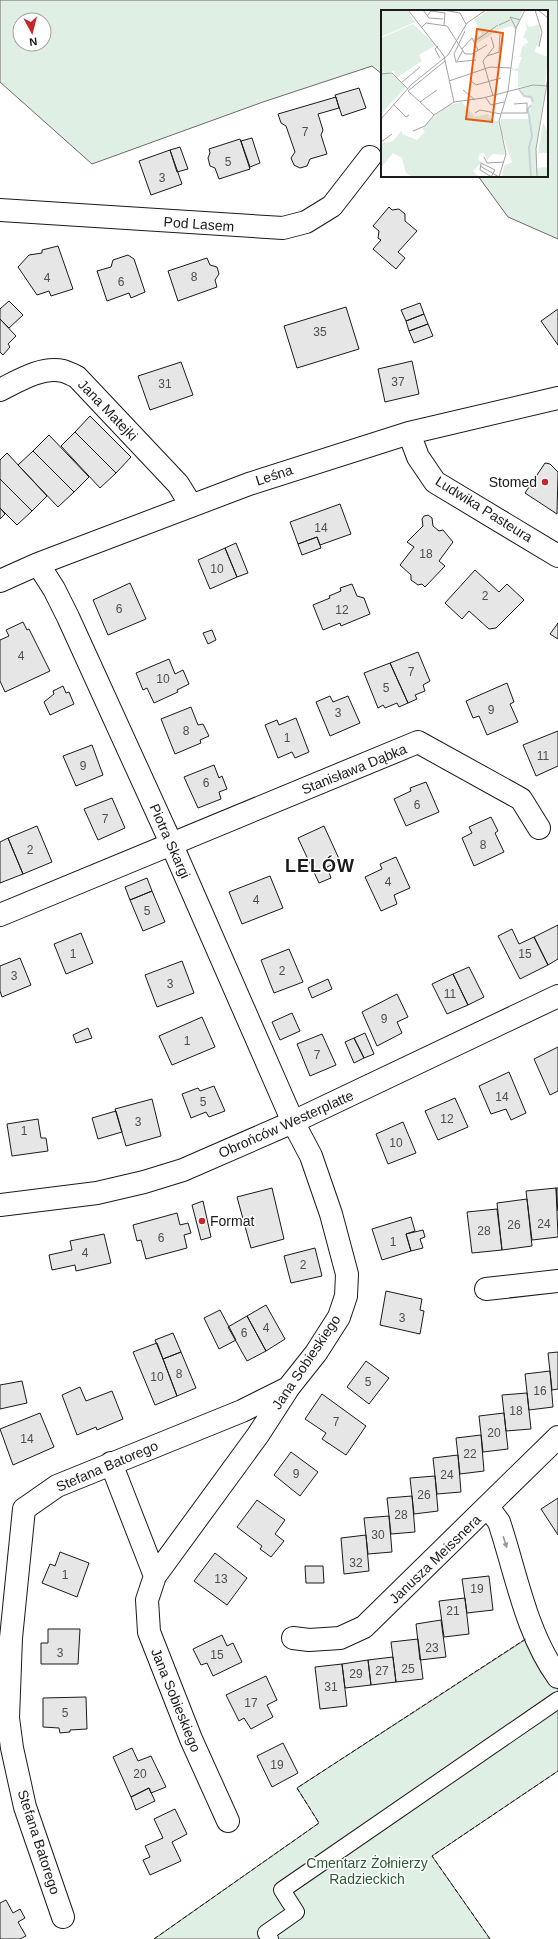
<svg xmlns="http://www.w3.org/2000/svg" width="558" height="1939" font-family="Helvetica,sans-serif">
  <rect width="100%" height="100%" fill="#fff"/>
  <path fill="#e0efe3" stroke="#6a6a6a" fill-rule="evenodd" d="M0,0H558V239L508,217L478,176H547V11H382V74L372,66L263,102L92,164L0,82ZM20,20H44V44H20Z
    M534,1634L558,1677V1771L432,1856L490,1939H154L319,1823L297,1788Z"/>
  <path fill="#e6e6e6" stroke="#1a1a1a" d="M359,88L366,108L342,116L335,95Z
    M336,97L339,108L318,114L323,130L321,135L327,154L310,159L307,166L300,168L294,165L291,158L295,152L286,126L281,123L278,114Z
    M252,138L260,163L250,167L241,141Z
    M240,139L250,169L219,179L215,168L210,166L208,158L210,153L209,149Z
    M180,147L188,169L177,172L170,150Z
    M170,150L182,184L151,195L139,161Z
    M389,207L392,210L399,209L405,214V221L417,231L398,252L405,258L396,269L373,249L381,240L378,238L379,231L373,226Z
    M58,246L73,289L51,296L49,291L37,295L18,267L29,255L42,253V250Z
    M128,255L134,259L145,292L131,298L129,293L107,301L97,271L111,267L113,260Z
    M207,258L210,265L217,267L219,274L215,280L217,287L178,301L168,271Z
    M9,301L23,315L9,328L0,319V309Z
    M420,303L424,314L406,321L401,310Z
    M346,307L359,349L297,368L284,326Z
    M558,309V345L541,321Z
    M424,314L428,324L409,331L406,321Z
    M0,319L16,336L8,344L10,347L3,355L0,352Z
    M428,324L433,336L414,343L409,331Z
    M412,361L419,394L385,402L378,369Z
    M181,362L193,395L150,410L138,376Z
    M90,416L131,457L116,473L75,432Z
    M75,432L116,473L100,488L61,446Z
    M49,435L89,477L74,492L33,451Z
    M33,451L74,492L58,507L18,465Z
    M7,453L47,496L32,511L0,479V460Z
    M545,463L550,464L558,472L557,514L525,493Z
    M0,479L32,511L17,525L0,508Z
    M340,504L351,534L320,545L317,537L298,544L290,522Z
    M0,508L5,514L0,519Z
    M428,515L432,518L433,526L439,531L443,530L453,542L439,561L445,566L425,587L422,584L418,585L411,580V575L400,565L414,547L407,542L423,526L422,519L424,516Z
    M317,537L321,548L302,555L298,544Z
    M236,543L248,573L237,577L225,548Z
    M225,548L237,577L210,589L198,560Z
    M475,570L499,592L507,584L524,600L496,628L489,629L469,611L462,619L445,603Z
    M130,583L146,619L108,635L93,600Z
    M352,584L357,596L364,598L370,614L341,626L340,623L323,630L313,605L330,598L329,596L341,591L340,588Z
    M23,622L27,630L29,629L50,671L5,692L0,681V640L9,636L6,630Z
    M558,623V639L550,634Z
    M212,630L216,640L208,644L203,633Z
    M418,652L430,681L423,685L425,691L415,695L417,699L408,703L390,663Z
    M169,659L175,674L183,670L189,684L177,690L178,692L154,703L147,688L143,690L136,673Z
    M390,663L408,703L399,707L397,703L385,708L383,705L378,708L364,673Z
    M507,683L514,702L510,704L518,722L487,735L479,716L473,718L466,701Z
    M63,686L66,693L69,692L74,704L50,715L44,702L54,694L53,691Z
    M330,696L333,702L348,696L360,723L330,736L316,702Z
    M191,707L198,725L203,724L209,736L200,740L201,743L175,754L161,719Z
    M296,718L309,752L295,758L292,752L278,758L265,725L277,720L279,725Z
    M558,731V766L536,776L523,745Z
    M92,745L103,775L76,786L63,756Z
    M214,765L219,778L222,776L227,789L219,792L221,799L198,808L184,777Z
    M426,782L439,812L406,826L394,799L411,791L410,788Z
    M112,798L125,828L98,840L84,809Z
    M491,817L498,831L495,833L504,852L474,866L462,838L472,833L469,827Z
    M37,826L52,862L23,874L8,838Z
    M324,826L340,861L327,867L331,878L319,883L298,838Z
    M8,838L23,874L0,883V842Z
    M396,857L410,888L394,895L397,904L381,911L365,877L382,869L380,864Z
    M270,876L283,908L242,924L229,892Z
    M147,878L152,891L130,900L125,887Z
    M152,891L165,922L143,931L130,900Z
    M558,925V959L548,965L534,937Z
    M512,929L519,944L534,937L548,965L520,979L498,936Z
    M81,933L93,963L66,974L54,944Z
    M289,949L303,982L274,993L261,960Z
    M20,958L31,985L2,997L0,991V966Z
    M182,961L194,993L157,1007L145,975Z
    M469,967L484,997L468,1005L453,974Z
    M453,974L468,1005L447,1014L432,984Z
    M328,979L332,989L312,998L308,988Z
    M397,994L408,1017L397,1022L402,1033L377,1046L362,1012Z
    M292,1013L300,1031L280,1040L272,1022Z
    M202,1017L215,1047L172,1065L159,1036Z
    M88,1028L92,1038L76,1043L73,1035Z
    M365,1033L374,1054L364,1058L354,1038Z
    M322,1034L336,1065L310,1076L297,1044Z
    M354,1038L364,1058L354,1063L345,1042Z
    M558,1047V1091L550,1095L534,1059Z
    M509,1072L526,1113L511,1120L506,1109L491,1114L479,1086Z
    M214,1086L225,1111L209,1117L206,1112L191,1118L182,1094L198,1088L200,1091Z
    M455,1098L468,1127L438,1140L425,1111Z
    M152,1099L161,1136L126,1146L115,1109Z
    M116,1111L122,1132L98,1139L92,1118Z
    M38,1119L41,1138H46L48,1151L12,1156L7,1124Z
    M403,1122L416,1153L388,1164L376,1134Z
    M272,1188L284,1239L251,1248L237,1197Z
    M556,1188H558V1211Z
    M556,1188L558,1237L532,1240L526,1191Z
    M527,1199L532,1246L502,1250L497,1203Z
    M203,1201L211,1237L201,1240L192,1205Z
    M497,1209L502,1250L472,1253L467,1212Z
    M177,1213L180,1225L188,1223L191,1233L184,1235L187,1248L146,1259L141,1240L137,1241L133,1225Z
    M411,1217L415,1231L406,1234L411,1251L382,1260L372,1229Z
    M423,1230L425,1237L420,1239L423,1248L411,1251L406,1234Z
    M104,1234L111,1263L76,1271L75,1265L52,1270L49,1255L72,1250L70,1241Z
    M315,1248L322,1276L291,1283L284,1256Z
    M386,1291L422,1299L420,1310L424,1311L420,1334L380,1325Z
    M266,1305L285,1339L266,1351L247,1316Z
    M220,1310L236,1340L219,1349L204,1318Z
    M247,1316L266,1351L247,1361L228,1327Z
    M173,1333L181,1352L163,1359L155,1340Z
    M157,1343L177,1396L155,1405L133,1352Z
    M181,1352L196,1388L177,1396L163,1359Z
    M558,1352V1389L552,1390L548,1353Z
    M366,1361L389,1378L369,1404L347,1387Z
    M550,1371L553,1407L529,1410L525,1374Z
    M22,1381L27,1403L0,1409V1385Z
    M80,1387L86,1401L112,1391L123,1419L97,1430L96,1427L77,1435L62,1395Z
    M527,1393L531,1429L506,1431L502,1395Z
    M322,1394L366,1426L346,1455L322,1439L326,1433L305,1419Z
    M40,1413L54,1447L13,1465L0,1429Z
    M504,1413L508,1449L483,1452L479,1416Z
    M481,1435L484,1471L460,1474L456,1438Z
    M291,1452L318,1472L300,1496L274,1475Z
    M458,1455L461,1492L437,1494L433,1458Z
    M435,1476L438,1511L414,1514L410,1478Z
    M412,1496L415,1532L391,1534L387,1498Z
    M558,1498V1535L541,1509Z
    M257,1500L285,1520L275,1534L284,1541L271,1557L260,1549L262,1546L237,1527Z
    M389,1516L392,1552L368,1554L364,1518Z
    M366,1535L369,1571L344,1574L341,1538Z
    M60,1552L89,1563L77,1597L42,1583L50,1564L55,1566Z
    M215,1553L247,1578L227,1605L194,1581Z
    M305,1566H323L324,1583H306Z
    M489,1576L493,1610L467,1613L462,1579Z
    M465,1598L469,1634L444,1637L439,1601Z
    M441,1620L446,1657L420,1660L416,1624Z
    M48,1629H80L78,1664H41V1643H48Z
    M222,1635L227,1646L233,1643L242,1662L213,1676L207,1663L201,1665L193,1649Z
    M418,1639L423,1679L396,1682L391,1642Z
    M393,1657L396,1682L371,1685L368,1660Z
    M368,1660L371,1685L345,1688L342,1664Z
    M342,1664L347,1706L320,1709L315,1667Z
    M266,1676L277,1700L267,1705L273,1717L251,1729L244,1718L239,1721L226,1695Z
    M86,1697L87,1729L70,1730V1732L60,1733L59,1728L43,1727V1698Z
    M283,1743L298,1773L272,1787L257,1756Z
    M132,1748L138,1761L151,1756L166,1787L151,1793L149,1788L131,1797L113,1757Z
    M149,1788L155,1801L136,1810L131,1797Z
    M175,1809L187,1834L172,1842L181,1861L150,1875L143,1860L150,1857L145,1846L163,1838L154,1819Z
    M6,1900L13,1913L20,1909L25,1918L18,1922L26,1936L20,1939H0V1903Z"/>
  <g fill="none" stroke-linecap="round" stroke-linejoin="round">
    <defs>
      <path id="pedestrian" d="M270,1939L266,1933L296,1912L282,1890L558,1700"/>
      <path id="minor" d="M0,210L283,228L306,222L332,206L370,157
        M0,390C18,381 42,366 63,371C67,372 73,375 77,377L178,484L191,505
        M409,433L418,457L435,482L558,556
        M38,564L54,589L68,617L171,843L293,1122L311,1156L331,1214L347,1274L346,1296L339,1317L316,1353L289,1387L258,1435L155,1576L147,1600L149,1632L191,1739L228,1821
        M0,581L38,564L249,484L409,433L558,398
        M0,915L418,742L521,799L539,828
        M0,1205L97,1193L144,1182L183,1170L293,1122L558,996
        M486,1289L558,1281
        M111,1463L155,1576
        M488,1507L499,1522C516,1573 526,1633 558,1677
        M293,1638L309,1640L340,1638L364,1627L558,1437
        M63,1917L25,1807L12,1748L8,1718L11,1638L24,1509L57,1486L242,1411L286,1389"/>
    </defs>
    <use href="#pedestrian" stroke="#1a1a1a" stroke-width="18"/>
    <use href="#minor" stroke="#1a1a1a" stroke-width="24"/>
    <use href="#pedestrian" stroke="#fff" stroke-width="16"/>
    <use href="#minor" stroke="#fff" stroke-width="22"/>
    <path stroke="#1a1a1a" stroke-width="1" stroke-dasharray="5 2" stroke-linecap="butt" d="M154,1939L319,1823L297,1788L527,1638
      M490,1939L432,1856L558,1771"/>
  </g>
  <defs><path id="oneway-solid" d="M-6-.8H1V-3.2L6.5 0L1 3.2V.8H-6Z"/></defs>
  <use fill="#989898" href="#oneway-solid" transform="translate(505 1542) rotate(72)"/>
  <g fill="#c62828" stroke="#fff" stroke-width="1.5">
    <circle cx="545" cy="482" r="4"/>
    <circle cx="202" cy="1221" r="4"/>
  </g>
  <g text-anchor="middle" stroke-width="3" stroke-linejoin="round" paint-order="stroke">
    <g font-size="12" fill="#4d4d4d">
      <text x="305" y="136">7</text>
      <text x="228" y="166">5</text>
      <text x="162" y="182">3</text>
      <text x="194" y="281">8</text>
      <text x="47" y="282">4</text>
      <text x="121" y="286">6</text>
      <text x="320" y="336">35</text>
      <text x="398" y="386">37</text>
      <text x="165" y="388">31</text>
      <text x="321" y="532">14</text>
      <text x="426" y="558">18</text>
      <text x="217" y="573">10</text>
      <text x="485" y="600">2</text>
      <text x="119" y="613">6</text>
      <text x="342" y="614">12</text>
      <text x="21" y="660">4</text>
      <text x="411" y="676">7</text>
      <text x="163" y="683">10</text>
      <text x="386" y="692">5</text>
      <text x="491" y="714">9</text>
      <text x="338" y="717">3</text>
      <text x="186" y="735">8</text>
      <text x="287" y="742">1</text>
      <text x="543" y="760">11</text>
      <text x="83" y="770">9</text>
      <text x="206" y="787">6</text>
      <text x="417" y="809">6</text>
      <text x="105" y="823">7</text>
      <text x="483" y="849">8</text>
      <text x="30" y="854">2</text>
      <text x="388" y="886">4</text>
      <text x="256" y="904">4</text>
      <text x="147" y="915">5</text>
      <text x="73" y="958">1</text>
      <text x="525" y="958">15</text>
      <text x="282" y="975">2</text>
      <text x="14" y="980">3</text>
      <text x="170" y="988">3</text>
      <text x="450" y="998">11</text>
      <text x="384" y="1023">9</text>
      <text x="187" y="1045">1</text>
      <text x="317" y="1059">7</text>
      <text x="502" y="1101">14</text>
      <text x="203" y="1106">5</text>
      <text x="447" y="1123">12</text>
      <text x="138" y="1126">3</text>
      <text x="24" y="1135">1</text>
      <text x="396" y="1147">10</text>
      <text x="544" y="1228">24</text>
      <text x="514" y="1229">26</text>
      <text x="484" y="1235">28</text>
      <text x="161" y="1242">6</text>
      <text x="393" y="1246">1</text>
      <text x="85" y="1257">4</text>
      <text x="303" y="1269">2</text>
      <text x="402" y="1322">3</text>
      <text x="266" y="1332">4</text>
      <text x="244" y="1337">6</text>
      <text x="179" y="1378">8</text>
      <text x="157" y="1381">10</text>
      <text x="368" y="1386">5</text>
      <text x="540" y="1395">16</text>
      <text x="516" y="1415">18</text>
      <text x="336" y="1426">7</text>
      <text x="494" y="1437">20</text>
      <text x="27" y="1443">14</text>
      <text x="470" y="1458">22</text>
      <text x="296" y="1478">9</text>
      <text x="447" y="1479">24</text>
      <text x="424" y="1499">26</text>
      <text x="401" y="1519">28</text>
      <text x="378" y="1539">30</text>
      <text x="356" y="1567">32</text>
      <text x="65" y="1579">1</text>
      <text x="221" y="1583">13</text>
      <text x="477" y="1593">19</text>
      <text x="453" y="1615">21</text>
      <text x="432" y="1652">23</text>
      <text x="60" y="1657">3</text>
      <text x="217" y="1659">15</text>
      <text x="408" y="1673">25</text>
      <text x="382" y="1675">27</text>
      <text x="356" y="1678">29</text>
      <text x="331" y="1691">31</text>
      <text x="251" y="1707">17</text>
      <text x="65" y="1717">5</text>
      <text x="277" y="1769">19</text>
      <text x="140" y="1778">20</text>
    </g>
    <g font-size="14" fill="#1a1a1a" stroke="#fff">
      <text transform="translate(199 224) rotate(4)" y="5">Pod Lasem</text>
      <text transform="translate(108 410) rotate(46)" y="5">Jana Matejki</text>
      <text transform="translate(274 475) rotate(-18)" y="5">Leśna</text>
      <text transform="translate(484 509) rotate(32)" y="5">Ludwika Pasteura</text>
      <text transform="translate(354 769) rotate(-22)" y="5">Stanisława Dąbka</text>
      <text transform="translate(170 841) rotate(66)" y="5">Piotra Skargi</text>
      <text transform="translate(286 1124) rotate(-24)" y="5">Obrońców Westerplatte</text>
      <text transform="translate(306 1362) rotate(-56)" y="5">Jana Sobieskiego</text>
      <text transform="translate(107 1466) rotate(-23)" y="5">Stefana Batorego</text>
      <text transform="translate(435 1559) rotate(-44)" y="5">Janusza Meissnera</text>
      <text transform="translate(176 1700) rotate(68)" y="5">Jana Sobieskiego</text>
      <text transform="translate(39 1842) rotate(72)" y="5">Stefana Batorego</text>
    </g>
    <g font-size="14" fill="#1a1a1a" stroke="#fff" text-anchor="end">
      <text x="537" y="487">Stomed</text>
      <text x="210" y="1226" text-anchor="start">Format</text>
    </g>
    <g font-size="14" fill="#2b5a34" stroke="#fff">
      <text x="367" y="1868">Cmentarz Żołnierzy<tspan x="367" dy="16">Radzieckich</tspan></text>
    </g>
    <g font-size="18" font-weight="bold" letter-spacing="1" fill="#1a1a1a" stroke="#fff">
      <text x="320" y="872">LELÓW</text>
    </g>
  </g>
  <g transform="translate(381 10)">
    <rect width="167" height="167" fill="#fff"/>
    <path d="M0,0H26L34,12L0,27ZM109,0H142L135,20L130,16L118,20L95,34L92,29L101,24L93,10ZM144,11L148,17L159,14L160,22L158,23L160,24L158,36H155L154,42L167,47L164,75L137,77V61L131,60V56L132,59L137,58L141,47L134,46L133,49V46H139L142,35L147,38L143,34L147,33L146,30L142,27L146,19ZM32,14L55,35L38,45L41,51L15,68L13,60L5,65L0,64V28ZM11,64L25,77L0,104V65ZM154,75L164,76V79L155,139V167H121L123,156L131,152L120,121V109H148L151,88L143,86L140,78ZM81,92L94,107L107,104L113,111H117L123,137L124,145L112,144L106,150L104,144L99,143L97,150L101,152L92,161L98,167H31L25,163L21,148L12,143L0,158V133L12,131L21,120V124L36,130L44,122L41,119L51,108L66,96ZM162,113L167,122V143H157ZM162,157L167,158V167H157L155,159Z" fill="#e0efe3"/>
    <path fill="none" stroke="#c6d2dc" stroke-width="2" d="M138,79L143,86L150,87L152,92M150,167L148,137L151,126L147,99L150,95"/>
    <path fill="none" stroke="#a3a3a3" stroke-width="1" d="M27,0L63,46L73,92M42,0L48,8L62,9M62,0L79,3L85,14M154,0L161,22L158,37M157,0L167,8M46,6L50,1L64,3M118,15L129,10M63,16L64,3M41,17L45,13L66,16L84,44H91L106,35M135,18L129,7L139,10M110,27L113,37L102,51L112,86M94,31L117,15M57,36L54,39L59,48M81,39L91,28L97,40M106,46L118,42L119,23M76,51L82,40M75,52L73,44L84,21M75,52L95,50M0,64L11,63L27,79M68,71L109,57L130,58M90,71L95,75L120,68M20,73L39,57M82,80L94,90M27,81L64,51M27,81L53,105M105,88L110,95L123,92M39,92L56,80M12,94L25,107L28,105M94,103L99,100L120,104M121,103H146V93L133,94M0,109L31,74L67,45L86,13L105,0M32,121L44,116L53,105L73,92L102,88L152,75L167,76M0,132L11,124M103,147L106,153L123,152M99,156L118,167M110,167L114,160L100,153L99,160L111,167M118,167L125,144L118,111L127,81L135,18L144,0M156,167L155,139L167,67"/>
    <path fill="#e8590c" fill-opacity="0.15" stroke="#e8590c" stroke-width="2" d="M96,19L122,23L111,112L85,109Z"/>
    <rect width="167" height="167" fill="none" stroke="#1a1a1a" stroke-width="2"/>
  </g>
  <g transform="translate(32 32) rotate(173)"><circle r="19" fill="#ffffff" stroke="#a3a3a3"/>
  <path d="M0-3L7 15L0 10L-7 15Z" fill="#c62828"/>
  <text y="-6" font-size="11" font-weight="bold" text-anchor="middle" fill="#1a1a1a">N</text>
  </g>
</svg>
